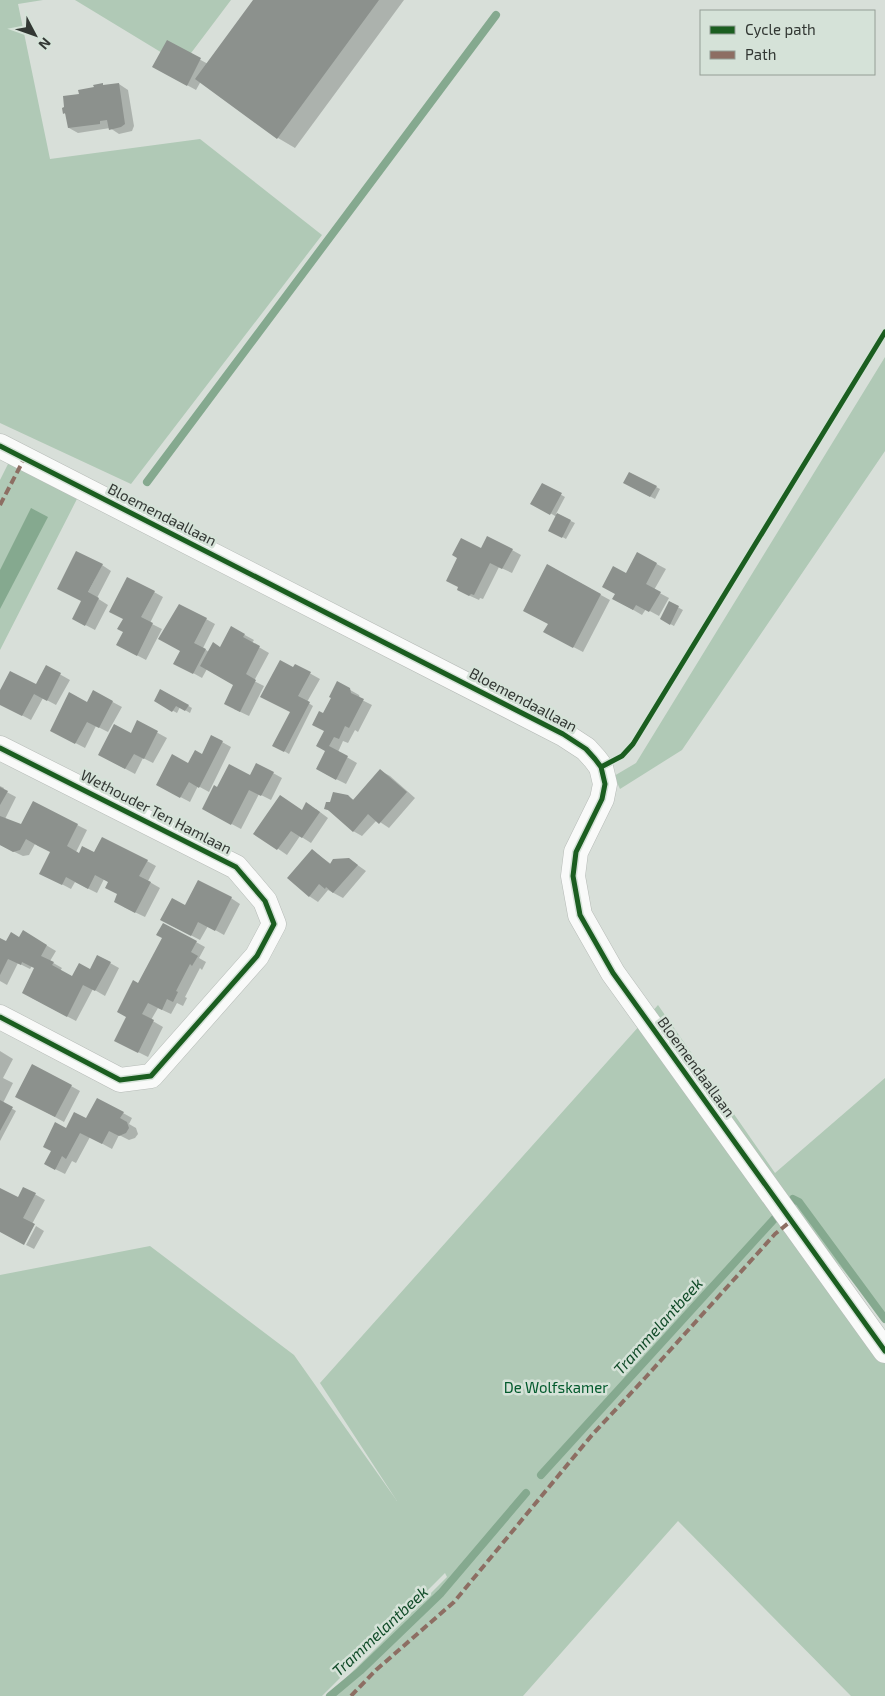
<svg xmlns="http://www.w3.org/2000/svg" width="885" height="1696" font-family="'Exo 2',sans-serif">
  <rect width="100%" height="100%" fill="#d8dfd9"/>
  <path fill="#b0c9b6" d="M0,0H43L18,4L50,159L200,139L322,235L131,484L0,423Z
    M75,0H231L182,65Z
    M885,357V451L682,750L620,789L614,776L636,763Z
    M9,462L78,497L0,650V480Z
    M658,1005L775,1173L885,1078V1322L835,1260L867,1307L885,1360V1696H851L678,1521L523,1696H328L447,1577L445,1573L322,1696H0V1275L150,1246L294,1355L397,1501L320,1383Z"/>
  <path fill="#85a98f" d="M31,508L48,517L0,609V570Z"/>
  <path fill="#0003" d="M255,0H404L295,148L278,138L201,81L196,90L163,72L168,42L208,64Z
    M119,84L128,90L134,126L132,131L119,134L110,128L78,133L69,128L66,114L64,113L80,95L103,85L106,86Z
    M630,473L660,489L655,499L625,483Z
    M542,484L565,497L556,514L575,523L566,539L550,530L557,517L532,503Z
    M481,549L512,550L521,555L512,573L499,567L483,599L480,598L479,600L468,595Z
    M638,554L666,569L654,590L669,598L659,616L646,609L642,615L623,604L627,575Z
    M102,565L111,571L97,598L108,605L95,630L74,619Z
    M548,566L610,600L583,652L554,637L549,624Z
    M154,592L163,597L150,623L162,629L146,660L127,650L124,619Z
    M670,603L683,610L674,626L661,619Z
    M206,619L215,624L203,648L209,652L221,648L232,628L254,640L252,643L269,653L254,681L264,686L249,716L234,709L235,684L207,669L202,678L175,663Z
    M295,665L320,679L307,702L313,706L289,754L274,745L291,712L294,669Z
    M47,667L70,680L56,705L43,698L31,720L0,704V693L37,686Z
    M338,683L359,695L360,699L372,705L358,732L355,730L348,743L343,741L338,752L357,763L346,784L326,774L327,751L324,715Z
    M161,690L192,708L190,713L180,707L177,713L155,701Z
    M94,692L122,707L108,732L96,726L85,748L60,735L88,703Z
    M138,722L167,738L153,763L143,758L135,774L109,760L131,735Z
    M222,742L231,747L209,792L198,786L190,802L167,790L189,765Z
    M381,771L390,776L415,798L389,828L377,820L362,836L353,831L333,813L326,809L347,796L354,800Z
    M273,773L282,778L271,800L259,794L241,829L213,814L218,788L250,777Z
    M0,786L4,788L3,790L16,797L5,819L22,826L34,803L87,830L76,852L80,854H95L147,861L156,866L148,881L160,888L145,917L124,907L119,894L109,882L104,879L97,893L75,882L71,889L50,878L52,852L35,844L29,855L23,856L0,845Z
    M316,809L328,818L311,843L300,836L287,855L255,833L302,811Z
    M313,851L331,864L349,859L366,871L343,898L328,890L318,902L309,896Z
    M231,898L240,904L224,935L208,926L200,940L171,925L186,907Z
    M24,932L56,951L50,961L62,968L60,971L73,977L110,963L119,968L105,996L93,989L76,1021L32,998L36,968L32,966L30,969L18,963L7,985L0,981V939L6,943L20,939Z
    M196,942L205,947L199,958L206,962L202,970L200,968L185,997L187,998L183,1006L177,1003L171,1014L158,1008L151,1020L163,1027L148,1057L124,1045L127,1017L139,984Z
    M0,1051L13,1059L3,1078L13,1083L3,1103L16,1111L0,1141Z
    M71,1086L80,1091L64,1122L26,1101Z
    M123,1113L132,1118L129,1124L136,1128L138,1134L135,1138L129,1140L119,1135L112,1149L90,1137L76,1163L72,1161L65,1174L55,1169L66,1130L86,1120Z
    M24,1188L45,1200L32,1224L0,1231V1190L18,1199Z
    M36,1226L44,1231L34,1249L26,1245Z"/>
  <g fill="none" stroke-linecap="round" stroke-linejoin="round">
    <path stroke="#85a98f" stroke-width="8" d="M147,482L496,15
      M793,1199L799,1202L885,1319
      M541,1475L776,1217
      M330,1696L360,1671L441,1593L526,1493"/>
  </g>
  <path fill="#8c918d" d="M253,0H379L277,139L195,79Z
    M167,40L201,58L187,86L152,67Z
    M103,83V85L119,83L125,124L121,127L109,130L107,120L100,121V124L68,128L65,113L63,114L62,108L64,107L63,96L79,94L78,90L94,87L93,85Z
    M629,472L657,486L650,497L623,483Z
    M542,483L562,493L550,515L530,504Z
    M557,513L571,520L562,538L548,531Z
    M487,536L513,549L502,569L490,563L474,595L471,594L469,596L457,590L458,587L446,581L457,558L452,555L461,538L481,548Z
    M76,551L103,564L88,592L99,598L85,626L72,619L81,601L57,589Z
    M637,552L657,563L646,584L661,592L649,612L636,605L633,610L612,599L615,594L602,587L613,566L626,573Z
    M547,564L601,594L573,648L543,632L548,624L523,611Z
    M127,577L155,591L141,617L153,623L137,656L116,645L123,632L117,629L123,619L109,612Z
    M669,601L679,606L670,625L660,619Z
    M179,604L207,618L194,643L206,649L193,674L173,664L180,651L158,639Z
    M231,626L245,634L243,637L260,646L246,674L256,680L240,712L224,704L233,685L200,666L213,642L220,647Z
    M280,660L293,667L295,664L311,672L298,696L310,702L284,752L272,746L290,712L260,697Z
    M46,665L61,673L47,701L34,694L22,716L0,705V690L10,671L36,684Z
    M337,681L350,688L351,693L364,699L349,728L345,726L339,739L334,737L329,746L348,756L336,780L316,769L325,751L316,746L324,731L312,725L319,711L323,713L331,698L329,697Z
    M160,689L189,705L185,711L176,706L172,712L154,701Z
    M93,690L113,701L99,728L87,722L75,744L50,731L69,692L87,702Z
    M137,720L158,731L144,759L134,754L125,769L98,755L114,724L131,733Z
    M211,735L223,741L199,788L189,782L180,798L156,785L172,754L188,763L195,750L202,754Z
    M256,763L274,772L261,796L249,790L231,825L202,809L214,785L217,787L229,764L250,775Z
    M380,769L407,792L379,824L368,814L353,832L328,810L324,809L326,802H330L333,792L348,795L353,800Z
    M0,787L8,791L0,805Z
    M280,795L302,810L306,802L320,812L302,838L291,831L277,850L253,834Z
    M33,801L78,824L67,846L79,853L82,846L94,852L102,837L148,860L139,876L151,882L135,913L114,902L117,894L105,888L108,882L95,875L88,889L66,877L62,885L39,874L50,852L38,846L26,839L20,850L13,852L0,845V816L21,824Z
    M312,849L330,864L333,859L349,858L358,865L333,893L326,887L325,889L319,884L309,897L287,878Z
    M198,880L232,897L215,931L198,922L191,936L160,920L172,898L185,905Z
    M163,923L197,941L191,952L198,956L192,966L190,964L176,991L178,992L173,1002L167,999L162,1010L148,1003L142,1014L154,1020L138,1053L114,1041L126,1017L117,1012L133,980L138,983L162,938L156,935Z
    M23,930L47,945L41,956L54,962L52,965L72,976L79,963L90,969L97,955L111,962L95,991L83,985L67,1017L22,993L34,968L22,962L21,965L8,959L0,975V938L6,941L11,932L19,937Z
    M32,1064L72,1085L55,1117L15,1097Z
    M97,1098L124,1112L120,1118L127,1122L129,1128L126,1133L119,1136L109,1131L102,1144L80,1133L66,1159L62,1156L55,1170L44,1164L51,1151L43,1147L55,1122L66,1128L74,1112L86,1118Z
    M0,1100L13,1107L0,1131Z
    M23,1187L36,1193L23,1218L35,1224L24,1245L0,1232V1188L18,1197Z"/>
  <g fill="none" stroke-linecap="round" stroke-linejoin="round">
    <defs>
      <path id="minor" d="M0,446L563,734L586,749L595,759L601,767L605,784L602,799L576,852L573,876L580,915L613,973L885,1351
        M0,748L236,867L265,901L274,924L257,956L151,1076L120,1080L0,1017"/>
    </defs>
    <use href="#minor" stroke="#b6bbb7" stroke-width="25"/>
    <use href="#minor" stroke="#f9faf9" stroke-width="24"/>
    <path stroke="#8d6e63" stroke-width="4" stroke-dasharray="8 4" stroke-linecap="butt" d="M0,505L24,459
      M351,1696L376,1670L454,1602L592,1435L645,1378L775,1234L791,1221"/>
    <defs>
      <path id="cycleway" d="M0,446L563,734L586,749L595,759L601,767L605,784L602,799L576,852L573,876L580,915L613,973L885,1351
        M0,748L236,867L265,901L274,924L257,956L151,1076L120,1080L0,1017
        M601,767L622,756L633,744L885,332"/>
    </defs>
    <use href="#cycleway" stroke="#d5e2d8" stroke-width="8"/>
    <use href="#cycleway" stroke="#1b5e20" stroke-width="5"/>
  </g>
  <g text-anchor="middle" stroke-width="5" stroke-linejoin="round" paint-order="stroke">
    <g font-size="15" fill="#323733" stroke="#d5e2d8">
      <text transform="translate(162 515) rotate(27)" y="5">Bloemendaallaan</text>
      <text transform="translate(523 700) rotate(28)" y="5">Bloemendaallaan</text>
      <text transform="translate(156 812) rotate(27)" y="5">Wethouder Ten Hamlaan</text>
      <text transform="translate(696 1067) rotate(54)" y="5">Bloemendaallaan</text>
    </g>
    <g font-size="15" fill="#035a2d" stroke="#d5e2d8">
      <text x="556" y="1393">De Wolfskamer</text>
    </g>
    <g font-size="16" font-style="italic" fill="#104b28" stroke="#d5e2d8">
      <text transform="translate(658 1326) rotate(-48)" y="6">Trammelantbeek</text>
      <text transform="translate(380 1631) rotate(-43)" y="6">Trammelantbeek</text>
    </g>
  </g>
  <rect x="700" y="10" width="175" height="65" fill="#d5e2d8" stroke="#949e96"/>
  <rect x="710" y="26" width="25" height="8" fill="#1b5e20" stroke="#949e96"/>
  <text x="745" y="35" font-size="15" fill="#323733">Cycle path</text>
  <rect x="710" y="51" width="25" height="8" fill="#8d6e63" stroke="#949e96"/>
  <text x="745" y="60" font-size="15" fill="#323733">Path</text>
  <g transform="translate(35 35) rotate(131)" stroke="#d5e2d8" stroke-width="4" paint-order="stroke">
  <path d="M0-4L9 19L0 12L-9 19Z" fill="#323733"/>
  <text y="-8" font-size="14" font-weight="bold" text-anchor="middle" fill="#323733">N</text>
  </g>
</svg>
